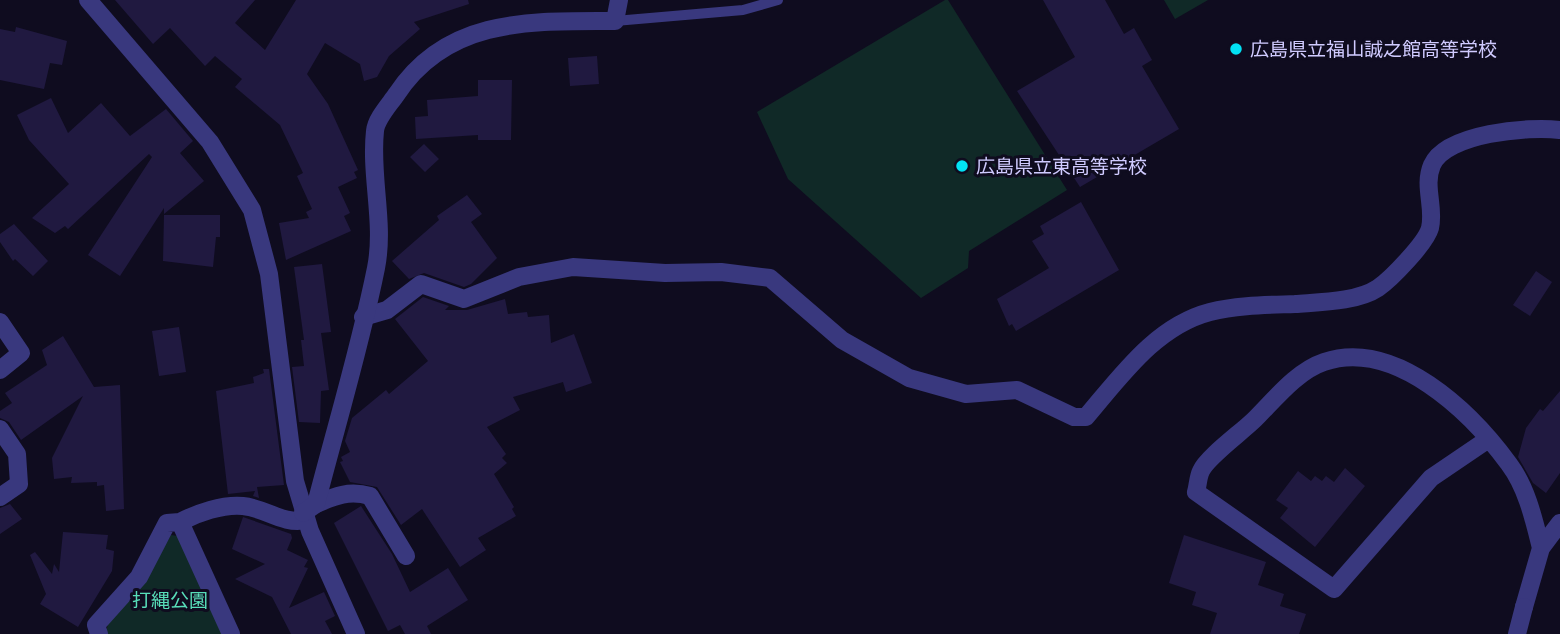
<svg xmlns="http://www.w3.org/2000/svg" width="1560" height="634" font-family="'Asap Condensed','Noto Sans JP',sans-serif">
  <rect width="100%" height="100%" fill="#0f0c1f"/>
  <path fill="#102927" d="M945,0H948L1067,190L969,251L968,268L921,298L788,179L757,112Z
    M1164,0H1208L1175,19Z
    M171,535L178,536L224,634H106L108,622L152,568Z"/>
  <path fill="#201940" d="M115,0H255L235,23L265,50L296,0H468L469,4L414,22L420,29L389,56L377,77L364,81L360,64L325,43L307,74L328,104L358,170L354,172L357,178L338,187L350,213L344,216L351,231L286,260L279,223L309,218L306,212L312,209L297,176L303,173L280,125L235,87L242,79L215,56L205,66L170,28L153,44Z
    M1043,0H1105L1124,34L1134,28L1152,60L1142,66L1179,129L1080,187L1017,91L1075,57Z
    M16,27L67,41L62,65L50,63L44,89L0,80V29L15,32Z
    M597,56L599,84L570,86L568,58Z
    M478,80H512L511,140H478V135L416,139L415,117L428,116L427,100L478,96Z
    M51,98L68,133L101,103L130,136L166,109L193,141L180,153L204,181L164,214V208L120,276L88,255L152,157L149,154L68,229L65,226L55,233L32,218L69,184L29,140L17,115Z
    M424,144L439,159L425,172L410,157Z
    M467,195L482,214L471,222L497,258L471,284L464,287L424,273L409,279L392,261L439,220L437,216Z
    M1081,202L1119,270L1016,331L1012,324L1009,326L997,299L1049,268L1032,241L1044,234L1040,226Z
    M164,215H220V237H216L213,267L163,261Z
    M14,224L48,261L33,276L15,259L13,261L0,242V234Z
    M322,264L331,332L321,333L329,390L321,391L320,423L299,422L292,367L304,366L301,340H304L294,267Z
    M1536,271L1552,282L1530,316L1513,305Z
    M423,297L449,306L445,310H467L505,299L508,314L527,312L528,317L549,315L551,343L574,334L592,383L566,392L563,382L513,397L520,410L487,427L506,454L502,458L507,463L494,474L514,507L512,509L516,516L478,538L486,550L460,567L422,509L401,525L377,487L350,482L340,462L343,461L341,457L350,452L345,441L352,418L386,390L389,394L428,361L395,319Z
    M179,327L186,372L159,376L152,331Z
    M63,336L94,387L120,385L124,509L106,511L104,485L97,486V482L71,483L72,477L54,479L52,458L83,396L21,440L9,422L0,418V411L12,403L5,393L47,365L42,350Z
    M263,369H269L284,485L257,487L259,498L253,496L255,491L228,494L216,391L254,383L253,377L264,373Z
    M1560,391V473L1546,493L1533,483L1518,457L1526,428L1540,409L1543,411Z
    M1345,468L1365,486L1315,547L1280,518L1288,508L1276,500L1298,471L1311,481L1315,476L1322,481L1326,476L1334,482Z
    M10,504L22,519L0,534V508Z
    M361,506L392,554L410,592L448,568L468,600L427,626L431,634H405L400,625L388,631L334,523Z
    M243,517L291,534L292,538L287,550L308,560L304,567L308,568L289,608L324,592L335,616L325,621L332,634H291L272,597L235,579L265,564L232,549Z
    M63,532L108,535L106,549L114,551L112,571L78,627L40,604L46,594L30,555L35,552L52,574L54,564L59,572Z
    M1184,535L1266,562L1258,585L1284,594L1280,606L1306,614L1299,634H1210L1217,613L1192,605L1196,592L1169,583Z"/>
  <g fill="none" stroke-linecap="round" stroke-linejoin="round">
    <path stroke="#39387e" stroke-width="10" d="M615,21L743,10L778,0"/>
    <path stroke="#39387e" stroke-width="18" d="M88,0L210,142L252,210L269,274L295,481L310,531L356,634
      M363,317L387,310L421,284L464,299L519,277L573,267L665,273L721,272L770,278L842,340L909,378L966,394L1017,390L1074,417H1086C1121,376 1156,326 1210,312C1237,305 1268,305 1295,304C1320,302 1357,302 1378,288C1391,279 1426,243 1430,228C1435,207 1423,186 1432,165C1446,133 1529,126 1560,130
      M0,322L21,353L0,370
      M0,429L17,454L19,484L0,497
      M1487,440L1431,478L1334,589L1196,492C1198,485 1198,477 1201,471C1207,457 1242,432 1255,419C1275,399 1297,371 1324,362C1395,338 1471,412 1509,464C1527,488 1534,520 1541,548
      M316,504C335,496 349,490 370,496L406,556
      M180,522C197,513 223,504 243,506C265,508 283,525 306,520
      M1524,607L1541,548L1560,523
      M99,634L96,625L139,577L167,523L180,522L231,634"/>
    <path stroke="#39387e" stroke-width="18" d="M303,513L316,504C336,426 360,348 376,268C385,223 370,176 375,131C376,119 389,105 396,95C447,17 531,21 615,21L619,0
      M1517,634L1524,607"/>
  </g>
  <g fill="#02e1f3" stroke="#0f0c1f" stroke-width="2.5">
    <circle cx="1236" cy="49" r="7"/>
    <circle cx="962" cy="166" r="7"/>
  </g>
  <g text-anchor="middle" stroke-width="6" stroke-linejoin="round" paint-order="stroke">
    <g font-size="19" fill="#d0cbff" stroke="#0f0c1f" text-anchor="start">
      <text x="1250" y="56">広島県立福山誠之館高等学校</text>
      <text x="976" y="173">広島県立東高等学校</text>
    </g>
    <g font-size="19" fill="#58ddb9" stroke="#0f0c1f">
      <text x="170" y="607">打縄公園</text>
    </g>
  </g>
</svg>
